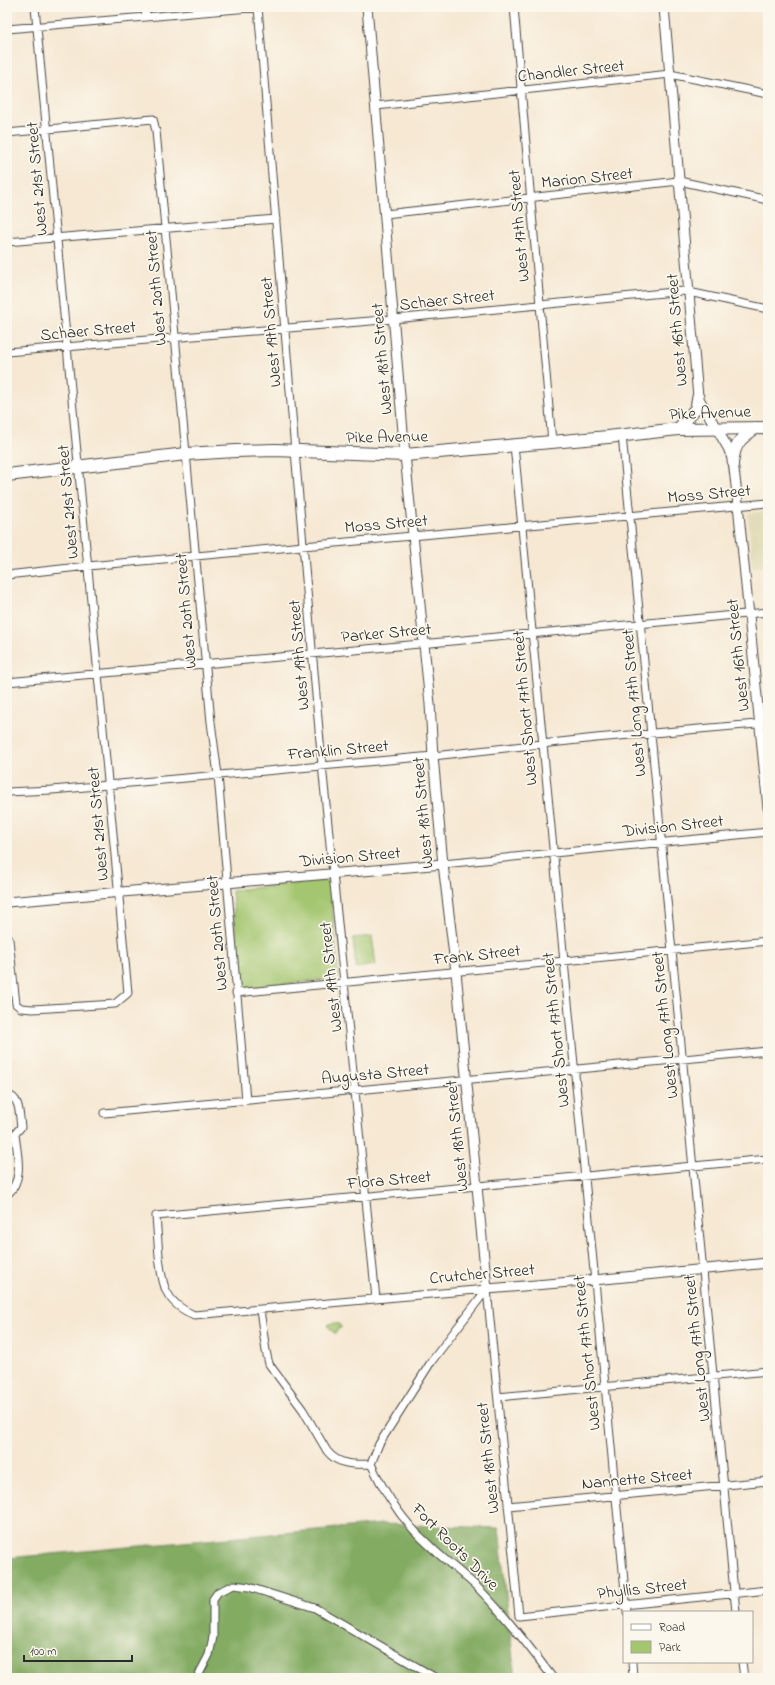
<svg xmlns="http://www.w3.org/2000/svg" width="775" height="1685" font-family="'Indie Flower',sans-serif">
  <rect width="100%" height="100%" fill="#fbf7ec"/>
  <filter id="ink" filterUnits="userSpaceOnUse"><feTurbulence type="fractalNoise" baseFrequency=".025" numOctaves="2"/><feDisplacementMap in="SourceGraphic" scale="8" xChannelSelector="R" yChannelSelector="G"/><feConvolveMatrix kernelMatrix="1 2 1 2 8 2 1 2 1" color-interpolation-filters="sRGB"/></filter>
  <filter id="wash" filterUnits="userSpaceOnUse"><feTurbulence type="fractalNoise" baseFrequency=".012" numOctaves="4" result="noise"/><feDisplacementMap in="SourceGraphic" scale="16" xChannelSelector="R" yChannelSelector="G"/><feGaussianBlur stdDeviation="0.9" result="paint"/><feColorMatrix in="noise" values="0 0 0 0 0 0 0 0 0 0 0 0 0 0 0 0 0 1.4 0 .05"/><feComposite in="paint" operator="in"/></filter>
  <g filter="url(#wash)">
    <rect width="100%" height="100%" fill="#f6e8d3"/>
    <path fill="#e2dcba" d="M768,511V566L752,568L748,513Z"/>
    <path fill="#a4c66f" stroke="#68784d" d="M327,880L330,884L339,976L338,978L243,989L240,986L232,890Z
      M372,936L376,965L356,968L353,938Z
      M335,1323L340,1324L341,1328L338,1329L336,1333H334L328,1326L329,1324Z"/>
    <path fill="#83ab62" stroke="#576b46" d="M382,1524L499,1528L515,1678H7V1558Z"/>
  </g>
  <g filter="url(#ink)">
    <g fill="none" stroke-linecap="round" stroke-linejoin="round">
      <defs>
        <path id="minor" d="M145,7L146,17
          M258,7L295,451L322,765L376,1299
          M514,7L552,442
          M7,29L261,7
          M376,106L670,74L768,94
          M7,133L153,119L156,131L211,722L218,775L246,1100
          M385,214L679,181L768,200
          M7,242L276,219
          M7,352L394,319L684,291L768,309
          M622,435L736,1612
          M514,445L627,1612
          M7,575L88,566L768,503
          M7,682L768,612
          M7,792L52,790L433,756L596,738L768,723
          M443,864L768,832
          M7,937L9,940L16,1004L21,1008L33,1009L115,1004L128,993L35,7
          M236,993L768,941
          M104,1113L304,1095L768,1051
          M7,1195C25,1179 17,1154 15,1134L21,1127C19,1116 21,1097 7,1095
          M487,1289L194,1315C165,1303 162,1285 159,1256C158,1243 157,1230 156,1216L768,1159
          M487,1289L519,1616L768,1590
          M487,1289L431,1362L379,1444L371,1464C385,1494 404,1523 429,1545C444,1560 461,1572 477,1587C505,1615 529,1646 553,1678
          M260,1310L266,1351L269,1364L303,1410L327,1451C338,1465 354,1465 371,1464
          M498,1397L768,1371
          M508,1506L768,1481
          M632,1662L633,1678
          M742,1662L744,1678
          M197,1678L209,1655L213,1637V1599L218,1592L234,1585L249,1587L315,1608L436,1678"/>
        <path id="tertiary" d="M367,7L405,455L430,704L433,756L443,864L456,972L487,1289L594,1280L768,1263
          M664,7L698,397L728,448L733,461L737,494L768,808
          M7,902L443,864"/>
        <path id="secondary" d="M678,429L696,408L698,397
          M733,461C735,442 742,438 756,428"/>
        <path id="primary" d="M7,475L186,454L236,451L275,450L405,455L608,437L678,429L768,428"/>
      </defs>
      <use href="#minor" stroke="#494744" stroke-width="9"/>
      <use href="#tertiary" stroke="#494744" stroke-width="11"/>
      <use href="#secondary" stroke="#494744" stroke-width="13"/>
      <use href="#primary" stroke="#494744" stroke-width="14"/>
      <use href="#minor" stroke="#fff" stroke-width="7"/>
      <use href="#tertiary" stroke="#fff" stroke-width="9"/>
      <use href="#secondary" stroke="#fff" stroke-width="11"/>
      <use href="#primary" stroke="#fff" stroke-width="12"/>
    </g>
  </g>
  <g text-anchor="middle" stroke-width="3.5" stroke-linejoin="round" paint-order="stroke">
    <g font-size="17" fill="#2b2b2b" stroke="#fbf7ec">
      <text transform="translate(571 70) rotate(-6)" y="6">Chandler Street</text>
      <text transform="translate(587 177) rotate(-6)" y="6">Marion Street</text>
      <text transform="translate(36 179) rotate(-95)" y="6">West 21st Street</text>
      <text transform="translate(518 226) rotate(-95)" y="6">West 17th Street</text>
      <text transform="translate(155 288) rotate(-95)" y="6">West 20th Street</text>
      <text transform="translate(447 299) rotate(-6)" y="6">Schaer Street</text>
      <text transform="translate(88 330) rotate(-5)" y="6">Schaer Street</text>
      <text transform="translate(676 330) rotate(-95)" y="6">West 16th Street</text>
      <text transform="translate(270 332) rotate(-95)" y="6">West 19th Street</text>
      <text transform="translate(381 359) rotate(-95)" y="6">West 18th Street</text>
      <text transform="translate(710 412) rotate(-2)" y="6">Pike Avenue</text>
      <text transform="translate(387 436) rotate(-1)" y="6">Pike Avenue</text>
      <text transform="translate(709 493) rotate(-5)" y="6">Moss Street</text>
      <text transform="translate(67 502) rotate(-95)" y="6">West 21st Street</text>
      <text transform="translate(386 523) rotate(-5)" y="6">Moss Street</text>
      <text transform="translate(185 611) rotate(-95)" y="6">West 20th Street</text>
      <text transform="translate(386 632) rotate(-5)" y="6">Parker Street</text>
      <text transform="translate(298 655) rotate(-95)" y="6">West 19th Street</text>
      <text transform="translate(737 655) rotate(-96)" y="6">West 16th Street</text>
      <text transform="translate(633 703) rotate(-95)" y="6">West Long 17th Street</text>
      <text transform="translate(524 708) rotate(-95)" y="6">West Short 17th Street</text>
      <text transform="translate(338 749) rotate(-5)" y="6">Franklin Street</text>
      <text transform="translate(422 813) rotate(-95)" y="6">West 18th Street</text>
      <text transform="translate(97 824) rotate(-95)" y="6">West 21st Street</text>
      <text transform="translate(673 825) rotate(-6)" y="6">Division Street</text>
      <text transform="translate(350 856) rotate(-5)" y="6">Division Street</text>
      <text transform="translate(216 933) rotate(-95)" y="6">West 20th Street</text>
      <text transform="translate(477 954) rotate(-6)" y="6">Frank Street</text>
      <text transform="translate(330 977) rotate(-96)" y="6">West 19th Street</text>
      <text transform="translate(664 1025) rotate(-96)" y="6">West Long 17th Street</text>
      <text transform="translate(555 1030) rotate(-96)" y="6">West Short 17th Street</text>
      <text transform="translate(375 1073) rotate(-5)" y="6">Augusta Street</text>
      <text transform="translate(456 1136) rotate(-96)" y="6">West 18th Street</text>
      <text transform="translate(389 1179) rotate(-5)" y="6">Flora Street</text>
      <text transform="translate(482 1273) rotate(-5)" y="6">Crutcher Street</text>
      <text transform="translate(696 1348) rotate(-96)" y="6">West Long 17th Street</text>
      <text transform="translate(586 1353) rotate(-96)" y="6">West Short 17th Street</text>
      <text transform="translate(487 1458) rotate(-96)" y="6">West 18th Street</text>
      <text transform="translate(637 1478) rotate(-5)" y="6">Nannette Street</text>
      <text transform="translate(456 1546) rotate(45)" y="6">Fort Roots Drive</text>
      <text transform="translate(642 1588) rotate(-6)" y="6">Phyllis Street</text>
    </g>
  </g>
  <rect width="775" height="1685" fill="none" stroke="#fbf7ec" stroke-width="24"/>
  <rect x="623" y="1611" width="130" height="52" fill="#fbf7ec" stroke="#a8a59f"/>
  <rect x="631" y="1624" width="20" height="6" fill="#ffffff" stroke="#a8a59f"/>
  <text x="659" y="1631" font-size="12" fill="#2b2b2b">Road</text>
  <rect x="631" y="1641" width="20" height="12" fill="#a4c66f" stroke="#a8a59f"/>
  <text x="659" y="1651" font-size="12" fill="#2b2b2b">Park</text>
  <path d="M24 1655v6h108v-6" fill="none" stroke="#2b2b2b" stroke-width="2"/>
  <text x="30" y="1655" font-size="12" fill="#2b2b2b" stroke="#fbf7ec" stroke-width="3" paint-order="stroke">100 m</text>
</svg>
